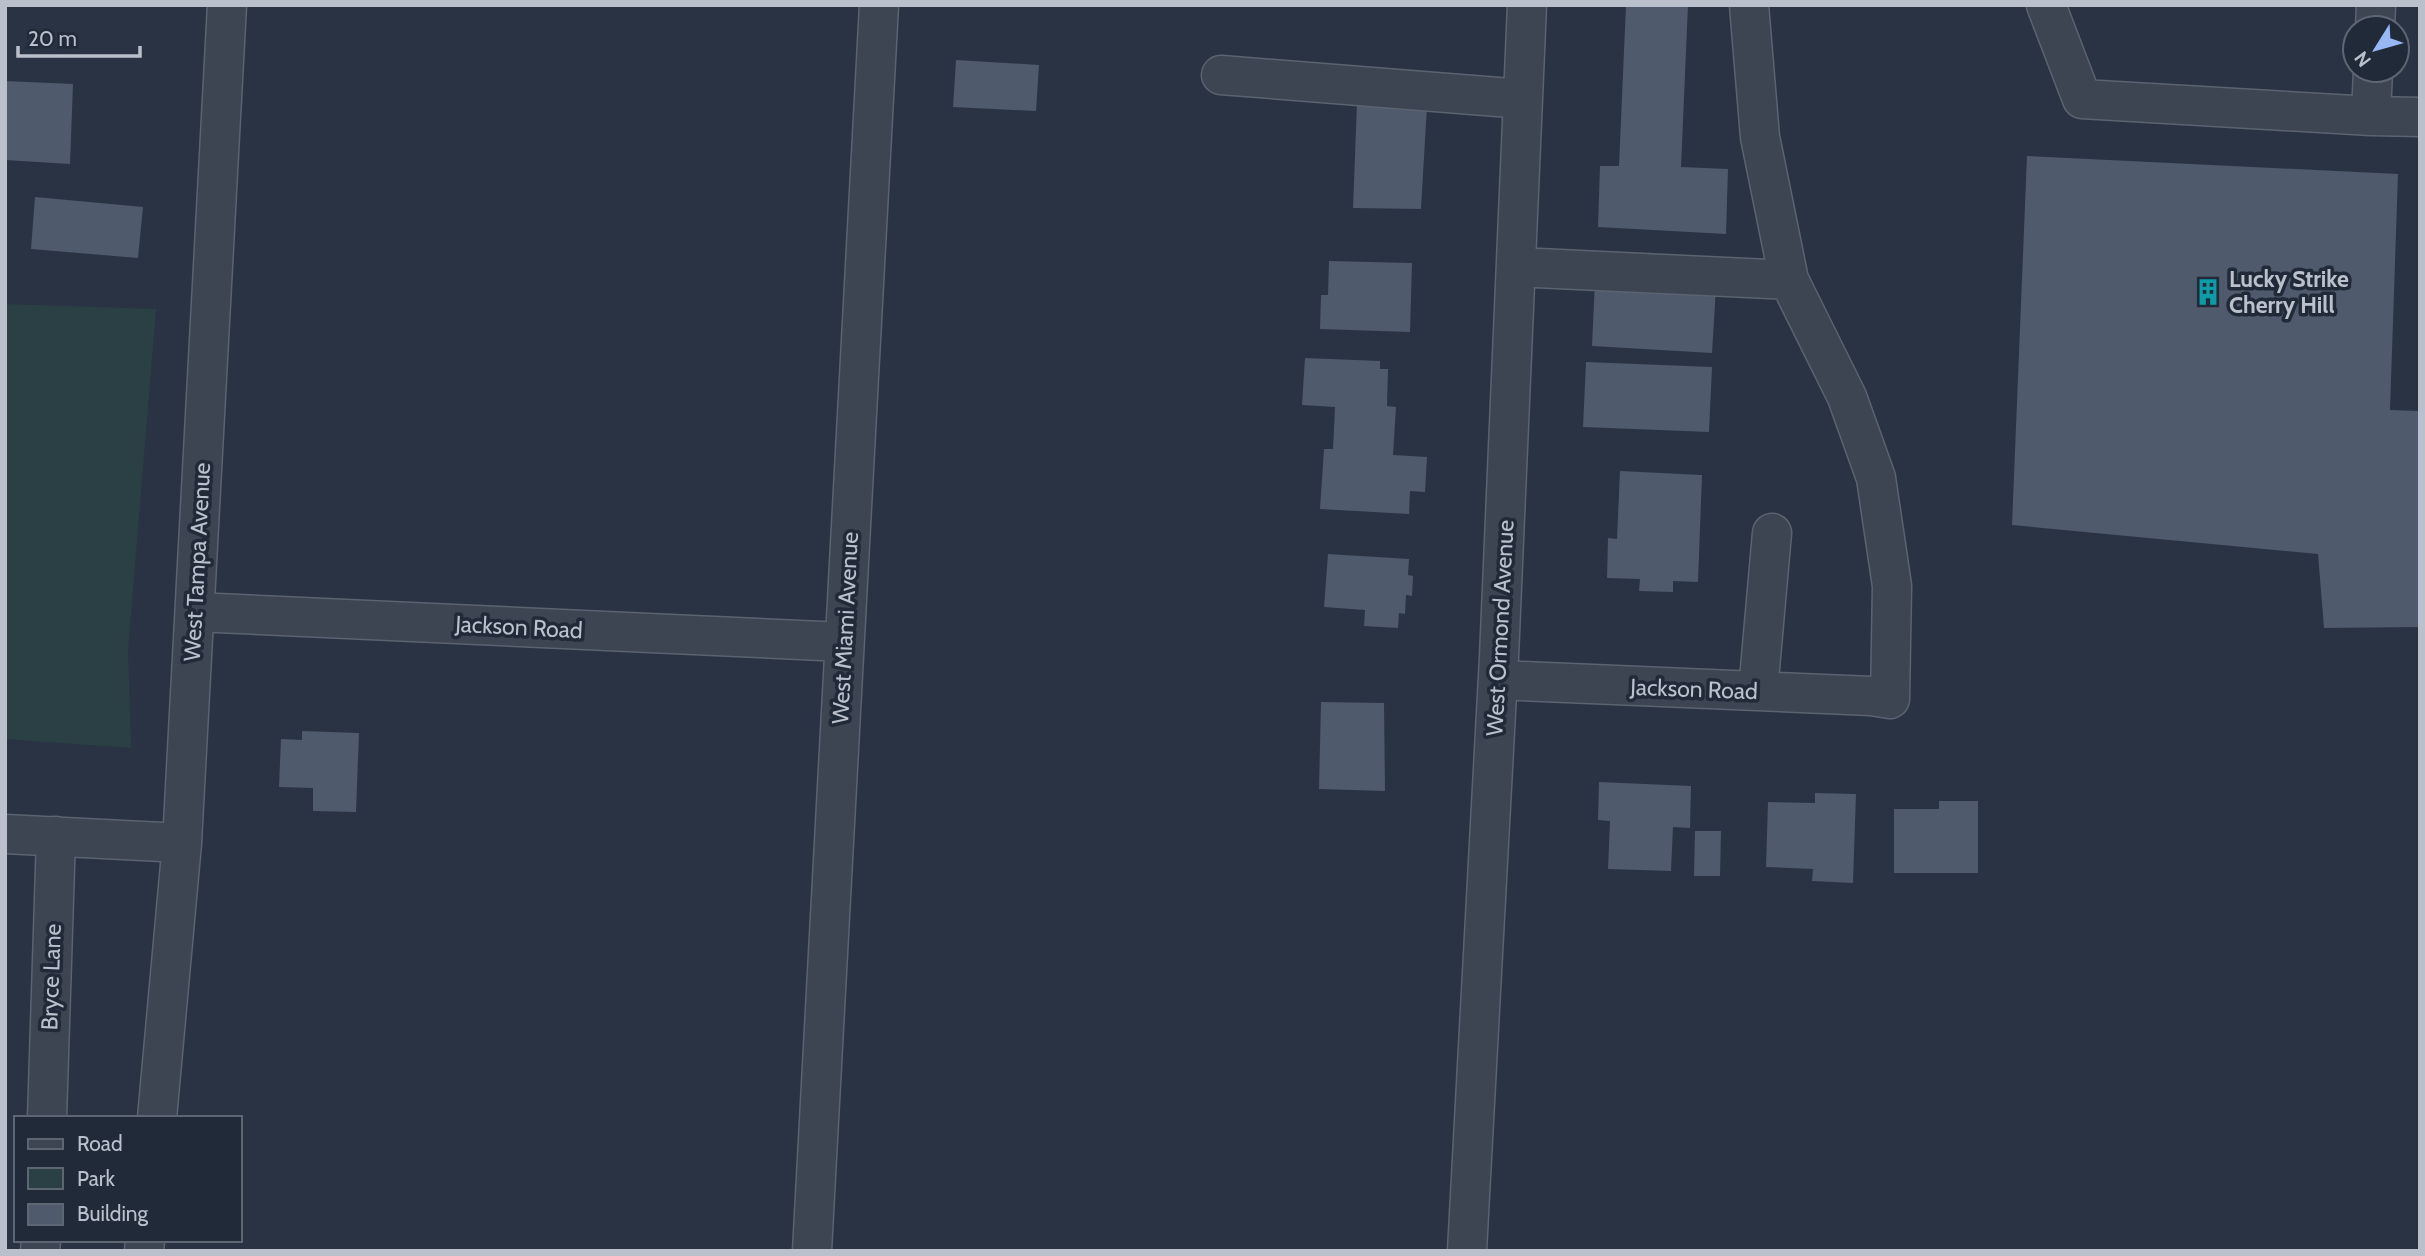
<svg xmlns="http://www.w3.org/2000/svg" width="2425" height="1256" font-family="Cabin,sans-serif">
  <rect width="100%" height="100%" fill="#293343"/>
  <path fill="#2b4044" d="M5,304L156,309L128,650L131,748L5,739Z"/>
  <path fill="#4f5a6c" d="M1626,5H1688L1681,167L1728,169L1726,234L1598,227L1600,166H1619Z
    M956,60L1039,65L1036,111L953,107Z
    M5,81L73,84L70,164L5,160Z
    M1357,103L1427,106L1421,209L1353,208Z
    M2027,156L2398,174L2390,410L2418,411L2420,627L2324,628L2318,554L2012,525Z
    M35,197L143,207L138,258L31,249Z
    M1329,261L1412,263L1410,332L1320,329L1321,295H1328Z
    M1595,280L1716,287L1712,353L1592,346Z
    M1305,358L1380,361V369H1388L1387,406L1396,407L1393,455L1427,457L1425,492L1410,491L1409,514L1320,509L1324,449H1333L1335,407L1302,405Z
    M1586,362L1712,367L1709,432L1583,427Z
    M1620,471L1702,475L1698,582L1673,581V592L1639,591L1640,579L1607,578L1608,538L1617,539Z
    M1328,554L1409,559L1408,575L1413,576L1412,596L1406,595L1405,614L1399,613L1398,628L1364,626L1365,610L1324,607Z
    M1321,702L1384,703L1385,791L1319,789Z
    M302,731L359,733L356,812L313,811V788L279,787L281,739L302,740Z
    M1599,782L1691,786L1690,828L1673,827L1671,871L1608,869L1610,821L1598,820Z
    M1815,793L1856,794L1853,883L1812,881L1813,869L1766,867L1768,802L1815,803Z
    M1939,801H1978V873H1894V809H1939Z
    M1695,831H1721L1720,876H1694Z"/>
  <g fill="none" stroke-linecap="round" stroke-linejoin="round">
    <defs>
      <path id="minor" d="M2046,5L2082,99L2371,116L2373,70
        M2375,28L2376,5
        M1221,75L1523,99
        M2371,116L2420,117
        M1516,267L1789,280L1760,137L1749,5
        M195,612L844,642
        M1498,680L1871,696L1890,699L1892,586L1876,478L1847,397L1789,280
        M1758,691L1772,533
        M5,834L182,843
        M47,1118L56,836
        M157,1118L182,843L227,5
        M40,1251L41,1240
        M144,1251L145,1240
        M812,1251L879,5
        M1467,1251L1499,657L1527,5"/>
    </defs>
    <use href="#minor" stroke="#5b6370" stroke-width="41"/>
    <use href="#minor" stroke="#3d4553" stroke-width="38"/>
  </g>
  <defs>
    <symbol id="building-bare" viewBox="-9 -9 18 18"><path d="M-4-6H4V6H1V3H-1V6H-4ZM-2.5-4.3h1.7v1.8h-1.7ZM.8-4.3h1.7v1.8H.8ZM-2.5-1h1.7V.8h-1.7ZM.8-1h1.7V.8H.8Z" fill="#0f9aa8" stroke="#212a38" stroke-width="2.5" paint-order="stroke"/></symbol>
  </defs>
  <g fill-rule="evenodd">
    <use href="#building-bare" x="2189" y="273" width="38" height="38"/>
  </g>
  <g text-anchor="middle" stroke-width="7" stroke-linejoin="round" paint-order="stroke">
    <g font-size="23" font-weight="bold" fill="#bac1cc" stroke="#212a38" text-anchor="start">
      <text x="2229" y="287">Lucky Strike<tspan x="2229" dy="26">Cherry Hill</tspan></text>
    </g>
    <g font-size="23" fill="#bac1cc" stroke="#212a38">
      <text transform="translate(197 562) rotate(-87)" y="8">West Tampa Avenue</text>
      <text transform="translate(519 627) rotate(3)" y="8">Jackson Road</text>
      <text transform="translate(845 628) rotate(-87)" y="8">West Miami Avenue</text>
      <text transform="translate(1500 628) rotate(-87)" y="8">West Ormond Avenue</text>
      <text transform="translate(1694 689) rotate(2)" y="8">Jackson Road</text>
      <text transform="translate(51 977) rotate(-88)" y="8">Bryce Lane</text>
    </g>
  </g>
  <rect width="2425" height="1256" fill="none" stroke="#bac1cc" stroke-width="14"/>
  <rect x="14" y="1116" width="228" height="126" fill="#212a38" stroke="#5e6673" stroke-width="2"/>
  <rect x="28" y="1139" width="35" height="10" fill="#3d4553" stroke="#5e6673" stroke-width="2"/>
  <text x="77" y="1151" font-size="21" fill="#bac1cc">Road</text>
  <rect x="28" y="1168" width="35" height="21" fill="#2b4044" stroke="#5e6673" stroke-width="2"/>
  <text x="77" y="1186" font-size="21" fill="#bac1cc">Park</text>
  <rect x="28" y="1204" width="35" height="21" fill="#4f5a6c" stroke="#5e6673" stroke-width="2"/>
  <text x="77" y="1221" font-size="21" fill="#bac1cc">Building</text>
  <g transform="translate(2376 49) rotate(233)"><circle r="33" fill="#212a38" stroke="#5e6673" stroke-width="2"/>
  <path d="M0-5L12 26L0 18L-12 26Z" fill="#97b8f5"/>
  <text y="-10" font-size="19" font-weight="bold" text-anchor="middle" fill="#bac1cc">N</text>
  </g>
  <path d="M18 46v10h122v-10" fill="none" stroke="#bac1cc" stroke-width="3.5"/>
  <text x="28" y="46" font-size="21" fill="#bac1cc" stroke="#212a38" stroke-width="5" paint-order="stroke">20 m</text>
</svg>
